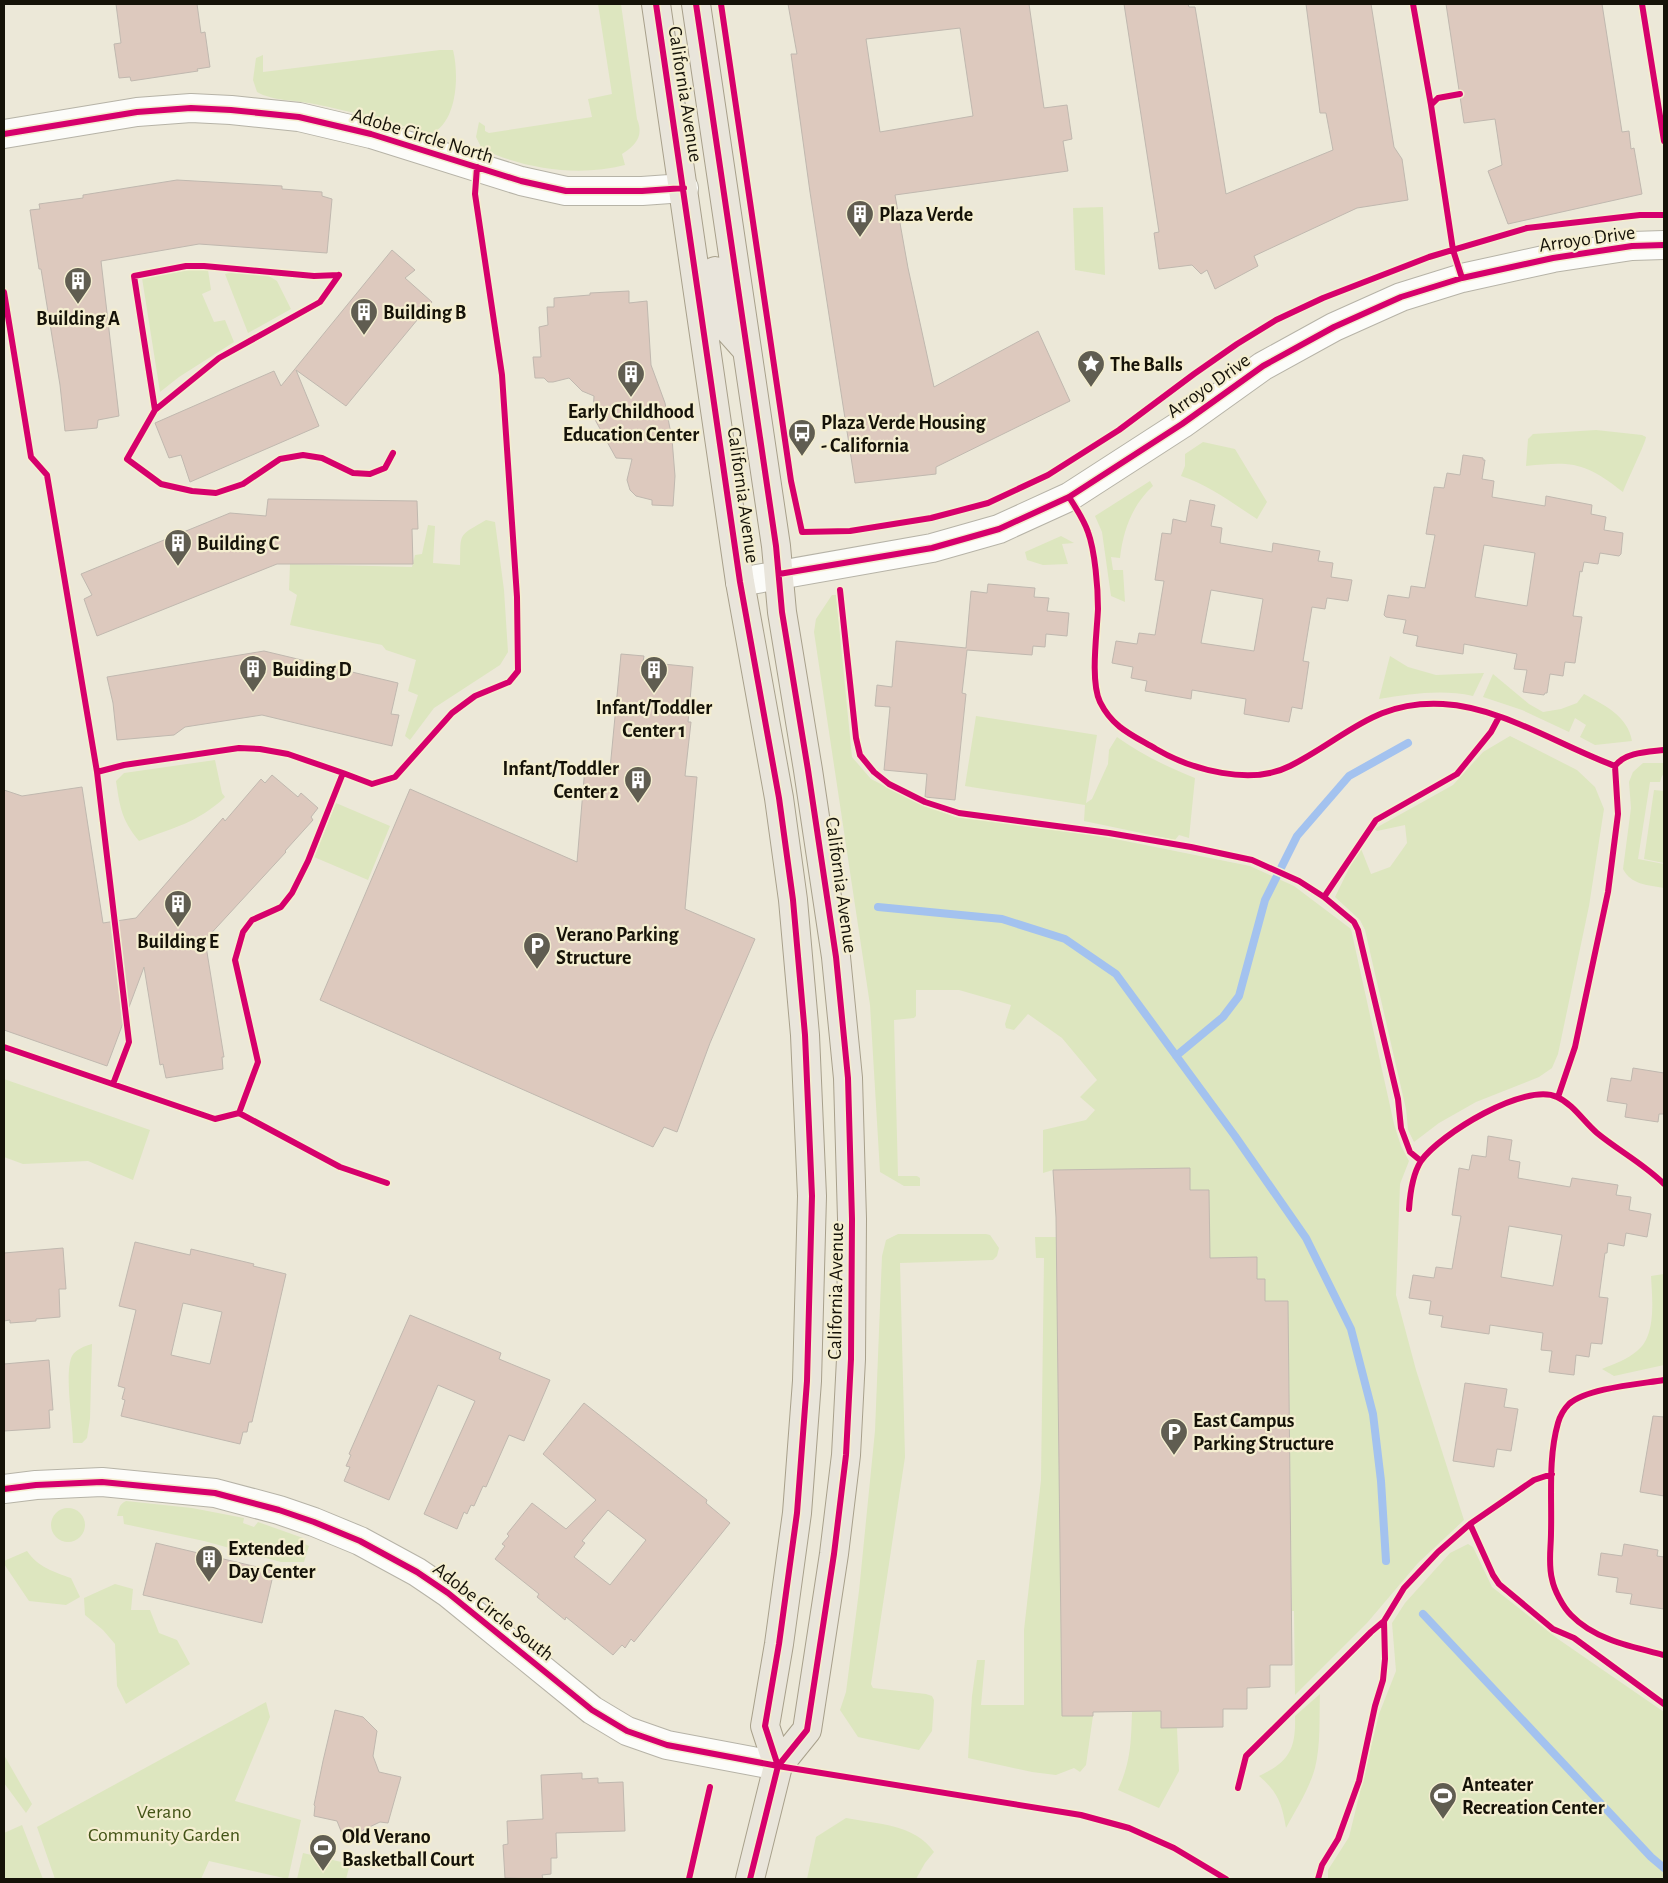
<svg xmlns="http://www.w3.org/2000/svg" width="1668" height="1883" font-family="'Alegreya Sans',sans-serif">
  <rect width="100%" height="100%" fill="#ece8d8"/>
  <path fill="#dde6bf" d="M598,4H621L637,119C644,136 636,145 622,154L625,165C579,177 525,169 482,149L476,137L479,122L485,126V131L489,133L592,117L588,99L612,94Z
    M440,50H453C459,74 458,122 431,134C392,122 354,112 314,104C296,100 272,101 257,92L253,80L256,58L263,55V72Z
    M1103,207L1105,275L1075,270L1073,208Z
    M189,270H208L211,290L202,294L214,322L225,320L234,342L179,377L160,392L142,278Z
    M233,272L267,275L277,281L291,309L248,333L225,274Z
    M1596,430L1642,435L1646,437C1646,442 1626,483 1623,492C1585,462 1572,461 1526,466L1528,439L1533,434Z
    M1203,442L1235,449L1267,502L1257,519C1232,503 1209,485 1181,476L1185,466V454Z
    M1150,481L1153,486C1132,505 1123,531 1120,558L1111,557L1113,570H1123L1125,602L1111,596L1102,532L1095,516Z
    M486,520L495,522L504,590L508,652L500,665L434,708L410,740L405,736L418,695L408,691L416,660L386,650L382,645L290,625L297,595L289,590L290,564L412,567L415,555L422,554L428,525L435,526L433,563L460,565C461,532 457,537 486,520Z
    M1061,536L1074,543L1062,544L1068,564L1043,565L1027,560L1025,552Z
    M832,595H836L852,757L871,779L910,799L955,817L1075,831L1250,866L1294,886L1351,929L1394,1124L1401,1146L1409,1161L1400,1184L1396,1295L1416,1370L1464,1520L1418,1563L1367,1623L1295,1695L1294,1611H1292L1288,1301H1265V1279H1257V1257L1210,1258L1209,1190H1190V1168L1053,1170L1043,1173V1130L1086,1120L1095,1110L1080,1097L1097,1080L1062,1038L1028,1014L1014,1030L1006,1028L1005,1024L1011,1005L959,990H916V1016L914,1018L894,1020L898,1176H917L920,1178V1186H904L880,1172L870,1005L814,632L816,619Z
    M1390,656L1408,667L1436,675L1484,673L1473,696C1441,689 1411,694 1379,699Z
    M1493,674L1529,704L1543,712L1561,709L1577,703L1584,694C1604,705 1628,716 1632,741L1595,745L1580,737L1586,725L1575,718L1569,732L1522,710L1483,697Z
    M976,716L1097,735L1086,803L1092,799L1108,764L1109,750L1117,737C1141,754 1167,767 1195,778L1189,838L1179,835L1175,840L1084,821L1085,805L965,786Z
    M1510,736L1577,770L1595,787L1604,809L1589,906L1558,1054L1552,1068L1539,1077L1476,1102L1439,1123L1414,1142L1408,1130L1406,1109L1365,930L1360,920L1335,897L1360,846L1371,874L1390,867L1407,843L1405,825L1377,831L1374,829L1453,785L1483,752Z
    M215,760L222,793L225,797C198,823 172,828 139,841C121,819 120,807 116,781L124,773Z
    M1643,763H1664V774L1662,776L1660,782H1650L1638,859L1664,864V888C1649,885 1631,885 1623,869L1631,808L1629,782L1633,772Z
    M1654,790L1664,791V863L1644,859Z
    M336,803L390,826L368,880L314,857Z
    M4,1079L150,1130L133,1180L88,1161L23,1164L4,1157Z
    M898,1234H986L990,1235L999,1248L997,1256L993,1260L900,1263L905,1457L871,1684L873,1688L926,1694L932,1696L934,1700L932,1731L919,1750L858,1737L840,1710L846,1692L859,1591L875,1431L882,1256L886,1240Z
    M1035,1237H1056L1062,1716H1093L1086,1765L1080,1772L1074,1768L1056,1775L1032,1772L968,1758L972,1696L977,1660H985L981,1705H1024V1630L1041,1480L1044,1258H1036Z
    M1664,1274V1365L1614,1376L1602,1369C1614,1364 1628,1359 1637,1351C1657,1336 1652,1297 1651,1276Z
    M92,1344L90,1419L87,1438L82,1443H73C73,1422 64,1373 72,1356C76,1349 85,1346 92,1344Z
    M126,1501L192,1508L244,1518L243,1523L254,1527L258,1522L303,1538V1543L309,1546L304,1562H281L204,1541L124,1524L123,1516H117C119,1509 119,1504 126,1501Z
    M51 1525a17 17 0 1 1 34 0a17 17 0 1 1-34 0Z
    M1468,1544L1473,1547L1492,1587L1558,1639L1664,1712V1879H1328V1870L1349,1837L1379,1714L1396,1671L1392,1623L1405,1603L1450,1553Z
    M27,1551C38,1567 54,1572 71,1578L80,1597L66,1605L29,1601L4,1564V1561Z
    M115,1584L133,1589L131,1610H150L159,1633L177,1640L190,1664L126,1704L117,1686L115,1644L103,1630L85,1615L84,1598Z
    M1320,1694C1319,1718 1321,1744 1315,1768C1309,1790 1296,1809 1286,1828C1282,1804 1278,1792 1259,1776C1289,1762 1296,1749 1295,1716Z
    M266,1702L270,1717L235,1801L301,1820L288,1879L209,1861L201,1879H55L37,1827Z
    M1161,1711L1177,1728L1179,1771L1159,1808L1118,1790C1131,1761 1131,1743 1132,1712Z
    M4,1755L32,1804L26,1813L4,1783Z
    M846,1818C877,1824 915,1824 934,1852L925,1863L916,1879H807L816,1837Z
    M22,1825L43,1879H4V1833Z
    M303,1853L350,1864L346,1879H297Z"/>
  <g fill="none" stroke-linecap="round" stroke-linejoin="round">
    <path stroke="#a3c2ef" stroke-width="8" d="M878,907L1002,919L1065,939L1116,974L1235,1136L1306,1238L1351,1329L1373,1414L1381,1481L1386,1561
      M1176,1056L1223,1017L1239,996L1265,900L1297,836L1349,776L1408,743
      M1423,1614L1651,1857L1664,1868"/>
  </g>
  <path fill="#ddc9be" stroke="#c0b8af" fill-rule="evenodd" d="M116,4H197L201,33L205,32L210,67L197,69L198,71L131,81L130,77L119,78L114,44L121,43Z
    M788,4H1029L1044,108L1067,105L1072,139L1063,141L1068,171L895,195L908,268L934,387L1038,331L1070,401L936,467V474L855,483L810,192L791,54H797ZM960,28L973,116L880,132L866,39Z
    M1124,4H1188L1189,7H1195L1226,194L1333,150L1326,113H1320L1306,4H1371L1394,147L1402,159L1408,200L1357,208L1254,256L1258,266L1215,289L1207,270L1201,274L1192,265L1159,269L1154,233L1159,232Z
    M1446,4H1602L1622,132L1629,131L1631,149L1634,148L1642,194L1508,224L1488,171L1502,165L1495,119L1464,123Z
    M177,180L282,186V189L322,192V196L332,199L327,253L199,244L101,261L119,416L98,420L97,428L65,431L60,385L41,269H39L30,210L40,209L39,204L83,198V195Z
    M392,250L415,270L405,278L432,302L346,406L296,370L319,426L190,482L181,455L169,458L155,423L274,371L281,386Z
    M629,291V303L647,301L651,365L665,403L672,439L675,476L673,506L652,505V500L636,496L630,490L627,480L632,459L616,458L593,416L594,396L582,391L569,378L553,382H548L544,378H535L533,357H541L539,327L548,325L547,307H554V298L590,295V293Z
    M1463,455L1483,458V460H1485L1482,479L1494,481L1492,497L1545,506L1546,496L1592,505L1591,514L1606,517L1604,530L1623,533L1621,554L1619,556L1600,553L1598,564L1584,562L1582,572L1580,571L1573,616L1582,617L1575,663L1565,662L1563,676L1550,674L1547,693H1545L1544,695L1523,692L1527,670L1514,669L1517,654L1464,644L1463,654L1416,646L1418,636L1403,633L1406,620L1386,617L1384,615L1388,595L1409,598L1411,586L1425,588L1435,535L1426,534L1434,487L1444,488L1447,473L1460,475ZM1484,545L1535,553L1527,606L1475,597Z
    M268,499L417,501L418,529H412L413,564H277L97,636L84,599L92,595L81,574L230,513L266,516Z
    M1190,500L1215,505L1211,526L1222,528L1220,543L1272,552L1273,543L1320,551L1318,561L1333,563L1331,577L1352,580L1348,601L1327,598L1325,609L1312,607L1303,661L1309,662L1302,709L1292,707L1289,722L1244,714L1246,699L1192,690L1191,699L1145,691L1147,681L1131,678L1133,667L1112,663L1116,641L1137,644L1139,633L1155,635L1164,581L1155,580L1162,533L1171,534L1173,519L1186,522ZM1211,590L1263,599L1254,651L1201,643Z
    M988,584L1035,588L1034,597L1049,598L1047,611L1069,613L1067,636L1046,634L1045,647L1033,646L1032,655L967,650L962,693L966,694L955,800L925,797L927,774L884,770L890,707L875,706L877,685L892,687L896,641L966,648L971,591L987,593Z
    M264,651L398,683L391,714L399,715L392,746L262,715L185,727L174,735L117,740L113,703L107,677Z
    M621,654L644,656L643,662L693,667L688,722H691L685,776L697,777L685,909L755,939L710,1043L677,1132L664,1127L653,1147L320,1000L410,789L577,862L585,767L610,769Z
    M272,775L298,797L301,793L318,808L311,817L313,820L285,851L286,852L205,940L224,1057H222L223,1069L166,1078L163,1064L160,1065L144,967L107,1066L4,1030V790L22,796L82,787L103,923L136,918L223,818L225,821L261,779L265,783Z
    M1633,1068L1664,1073V1114H1659L1658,1122L1625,1117L1627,1104L1607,1101L1611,1078L1631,1081Z
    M1488,1136L1512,1140L1509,1160L1520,1162L1518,1178L1570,1187L1572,1178L1618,1185L1616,1195L1631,1197L1629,1210L1651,1214L1647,1237L1626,1233L1624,1246L1608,1243L1607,1253H1605L1599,1297L1608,1298L1602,1344L1591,1343L1589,1357L1576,1355L1574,1375L1549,1372L1552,1351L1541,1350L1543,1333L1490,1325L1489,1334L1441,1327L1443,1316L1429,1314L1431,1301L1409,1298L1413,1275L1434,1278L1436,1267L1452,1269L1461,1216L1452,1215L1459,1168L1469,1170L1472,1155L1486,1157ZM1509,1226L1562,1235L1553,1286L1501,1277Z
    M1190,1168V1190H1209L1210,1258L1257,1257V1279H1265V1301H1288L1292,1665H1270V1687L1247,1688V1709H1223V1727L1161,1728V1711L1093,1712V1716H1062L1056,1217L1053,1170Z
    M135,1242L190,1255L191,1249L254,1264L253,1266L286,1274L252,1422H249L247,1432H243L240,1444L121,1416L125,1400L122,1399L125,1388L118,1386L136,1310L119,1306ZM183,1303L222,1312L210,1364L171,1355Z
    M63,1248L66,1289H59L60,1317L36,1319V1321L10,1323V1320L4,1321V1253Z
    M410,1315L501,1353L499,1359L550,1380L524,1441L509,1435L486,1487L483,1486L474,1506L471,1505L467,1514L464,1512L457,1529L424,1514L475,1401L438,1385L389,1500L344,1481L350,1467L346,1466L351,1455L349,1454Z
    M49,1360L53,1410H49L50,1428L4,1431V1364Z
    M1465,1383L1507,1389L1504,1407L1518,1409L1511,1451L1497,1449L1494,1467L1453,1461Z
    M584,1403L707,1500L706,1503L730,1523L634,1642L631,1639L625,1648L622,1645L613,1655L566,1617L565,1620L537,1597L539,1594L495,1559L505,1546L502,1544L509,1536L507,1534L532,1503L566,1529L596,1500L543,1454ZM608,1510L646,1540L610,1585L574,1557L585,1543L582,1541Z
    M1653,1416L1664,1417V1496L1640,1492Z
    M156,1543L274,1571L262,1623L143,1595Z
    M1624,1544L1658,1550L1657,1556L1664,1557V1609L1630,1604L1632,1594L1616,1592L1618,1578L1598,1575L1601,1553L1622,1556Z
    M335,1710L363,1717L377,1731L373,1756L379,1772L401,1777L388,1823L380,1822L363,1830L362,1840L343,1836L337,1821L314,1816L315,1806L314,1805L323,1761Z
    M582,1773V1779L598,1778V1783L623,1782L625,1831L556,1833L557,1858H551V1874L542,1875L543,1879L505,1878L503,1845L508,1844L507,1821L543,1819L541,1775Z"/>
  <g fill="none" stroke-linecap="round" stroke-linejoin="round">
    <defs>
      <path id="minor" d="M4,134L137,112L191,108L231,110L299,117L371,134L521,181L566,191H642L684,188
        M740,582L932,548L999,529L1069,497L1182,424L1263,366L1334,327L1401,297L1462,278L1553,258L1632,246L1664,245
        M4,1489L36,1485L102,1482L215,1493L279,1510L314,1522L360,1541L417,1572L448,1593L592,1710L627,1731L667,1745L778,1766"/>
      <path id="major" d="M656,4L740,582L779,798L793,900L805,1035L812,1196L807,1381L797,1513L779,1644L765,1726L778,1766
        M696,4L776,546L782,612L808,770L836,957L848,1078L852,1219L851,1359L846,1455L834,1554L807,1730L778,1766L750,1879
        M715,271L722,322L747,350"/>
    </defs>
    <use href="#minor" stroke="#b6b3a7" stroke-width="30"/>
    <use href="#major" stroke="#a8a08b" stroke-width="30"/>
    <use href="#minor" stroke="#fcfcf9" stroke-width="28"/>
    <use href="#major" stroke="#e9e5db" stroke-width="28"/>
    <defs>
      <path id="cycleway" d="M656,4L740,582L779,798L793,900L805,1035L812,1196L807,1381L797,1513L779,1644L765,1726L778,1766
        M696,4L776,546L782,612L808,770L836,957L848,1078L852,1219L851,1359L846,1455L834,1554L807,1730L778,1766L750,1879
        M721,4L791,481L802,532L850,531L931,518L988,503L1048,475L1119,430L1194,374L1237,344L1276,320L1323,298L1429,257L1527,228L1640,215H1664
        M1413,4L1431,105
        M1642,4L1664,141
        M1460,94L1438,98L1431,105L1453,250L1462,278
        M4,134L137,112L191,108L231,110L299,117L371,134L521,181L566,191H642L684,188
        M339,275L320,302L219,358L155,410L127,459L161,484L192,491L216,493L243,484L280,459L303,455L322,458L353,473L370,474L385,468L393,453
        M4,292L31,457L47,475L97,772L129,1042L113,1084
        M155,410L134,276L186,266H204L314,276L339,275
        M1069,497C1076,508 1084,520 1088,532C1095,551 1098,588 1098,609C1097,633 1090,681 1100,702C1113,728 1132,735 1156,749C1192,770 1251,786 1290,766C1346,738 1374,700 1443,704C1501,707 1560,746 1615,766
        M779,574L932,548L999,529L1069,497L1182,424L1263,366L1334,327L1401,297L1462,278L1553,258L1632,246L1664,245
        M840,590L856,738L860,755L874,772L889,784L925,802L959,813L1109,833L1191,847L1252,860L1299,881L1324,897L1354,922L1358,930L1398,1099L1401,1128L1410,1152L1421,1161
        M343,773L372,784L395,777L452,713L475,696L509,682L518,671L517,597L502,375L475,194L477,167
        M1324,897L1376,820L1457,774L1491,732L1499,717
        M4,1047L215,1119L239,1113L258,1062L235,960L243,932L252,920L281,907L292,893L308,861L343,773L288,754L260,749L239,748L124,765L97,772
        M1558,1097L1575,1047L1608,892L1618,814L1615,766C1626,752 1648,752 1664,750
        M239,1113L340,1167L387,1183
        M1409,1209C1410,1194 1412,1175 1421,1161C1440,1134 1525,1082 1557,1097C1573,1104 1584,1122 1597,1133C1619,1151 1644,1164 1664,1184
        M1664,1380C1640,1384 1587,1388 1569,1404C1564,1409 1560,1416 1558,1423C1548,1458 1552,1497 1551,1533C1551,1548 1548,1564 1552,1579C1554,1590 1563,1607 1571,1615C1595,1640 1633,1647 1664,1655
        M4,1489L36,1485L102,1482L215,1493L279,1510L314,1522L360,1541L417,1572L448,1593L592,1710L627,1731L667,1745L778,1766L1081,1815L1129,1828L1174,1848L1226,1879
        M1470,1524L1493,1575L1499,1584L1553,1629L1574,1638L1664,1704
        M1238,1788L1246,1756L1371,1632L1384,1621
        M689,1879L710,1787
        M1318,1879L1322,1865L1338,1839L1359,1781L1375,1706L1383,1680L1385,1659L1384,1621L1404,1588L1438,1552L1470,1524L1534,1480L1552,1474"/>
    </defs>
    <use href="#cycleway" stroke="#f4eed0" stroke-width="9"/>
    <use href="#cycleway" stroke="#d6006c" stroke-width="6"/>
  </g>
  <defs>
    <symbol id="building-pin" viewBox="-11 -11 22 30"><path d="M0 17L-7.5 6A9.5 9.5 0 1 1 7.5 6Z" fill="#605d51" stroke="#f4eed0"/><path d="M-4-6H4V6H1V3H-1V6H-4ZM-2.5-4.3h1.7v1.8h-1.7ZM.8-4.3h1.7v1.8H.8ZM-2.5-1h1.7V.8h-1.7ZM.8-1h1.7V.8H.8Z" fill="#fff"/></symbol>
    <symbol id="sight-pin" viewBox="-11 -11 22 30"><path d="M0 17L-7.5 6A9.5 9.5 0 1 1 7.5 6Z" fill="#605d51" stroke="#f4eed0"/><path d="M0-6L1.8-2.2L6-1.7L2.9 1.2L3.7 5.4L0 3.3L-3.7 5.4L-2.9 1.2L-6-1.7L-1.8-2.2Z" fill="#fff"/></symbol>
    <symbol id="bus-pin" viewBox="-11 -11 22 30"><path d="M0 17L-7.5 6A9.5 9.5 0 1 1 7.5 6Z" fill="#605d51" stroke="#f4eed0"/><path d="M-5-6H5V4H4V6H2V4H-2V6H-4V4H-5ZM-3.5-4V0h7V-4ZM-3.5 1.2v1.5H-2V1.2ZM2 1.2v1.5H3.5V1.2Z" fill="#fff"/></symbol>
    <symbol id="parking-pin" viewBox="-11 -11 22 30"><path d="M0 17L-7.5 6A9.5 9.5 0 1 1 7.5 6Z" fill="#605d51" stroke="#f4eed0"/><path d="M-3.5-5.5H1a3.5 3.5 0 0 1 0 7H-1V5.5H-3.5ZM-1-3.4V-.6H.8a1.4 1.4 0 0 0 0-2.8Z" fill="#fff"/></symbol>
    <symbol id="stadium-pin" viewBox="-11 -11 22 30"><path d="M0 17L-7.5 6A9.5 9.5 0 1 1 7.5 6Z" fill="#605d51" stroke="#f4eed0"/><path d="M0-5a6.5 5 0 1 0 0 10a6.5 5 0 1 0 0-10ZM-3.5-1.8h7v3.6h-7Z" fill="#fff"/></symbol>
  </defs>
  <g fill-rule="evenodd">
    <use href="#building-pin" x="844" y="198" width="32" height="43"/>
    <use href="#building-pin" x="62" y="265" width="32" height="43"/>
    <use href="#building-pin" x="348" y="296" width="32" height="43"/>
    <use href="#sight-pin" x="1075" y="348" width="32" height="43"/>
    <use href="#building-pin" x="615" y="358" width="32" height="43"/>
    <use href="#bus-pin" x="786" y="417" width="32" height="43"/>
    <use href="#building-pin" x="162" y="527" width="32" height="43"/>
    <use href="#building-pin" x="237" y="653" width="32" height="43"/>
    <use href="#building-pin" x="638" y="654" width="32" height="43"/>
    <use href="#building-pin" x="622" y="764" width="32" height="43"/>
    <use href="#building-pin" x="162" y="888" width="32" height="43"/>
    <use href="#parking-pin" x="521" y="930" width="32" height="43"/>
    <use href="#parking-pin" x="1158" y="1416" width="32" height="43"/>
    <use href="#building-pin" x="193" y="1543" width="32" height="43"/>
    <use href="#stadium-pin" x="1427" y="1780" width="32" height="43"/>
    <use href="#stadium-pin" x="307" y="1832" width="32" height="43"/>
  </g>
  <g text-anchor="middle" stroke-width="4.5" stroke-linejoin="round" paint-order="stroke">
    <g font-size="20" fill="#151208" stroke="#f4eed0">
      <text transform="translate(686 94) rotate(81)" y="7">California Avenue</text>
      <text transform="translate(423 135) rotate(17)" y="7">Adobe Circle North</text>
      <text transform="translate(1587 238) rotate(-8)" y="7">Arroyo Drive</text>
      <text transform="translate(1208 385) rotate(-35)" y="7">Arroyo Drive</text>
      <text transform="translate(744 495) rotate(82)" y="7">California Avenue</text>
      <text transform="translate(842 885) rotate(82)" y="7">California Avenue</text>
      <text transform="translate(835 1291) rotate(-89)" y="7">California Avenue</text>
      <text transform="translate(494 1611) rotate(38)" y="7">Adobe Circle South</text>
    </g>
    <g font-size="20" font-weight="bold" fill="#151208" stroke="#f4eed0" text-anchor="start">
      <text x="879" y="221">Plaza Verde</text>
      <text x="383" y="319">Building B</text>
      <text x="78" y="325" text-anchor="middle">Building A</text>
      <text x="1110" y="371">The Balls</text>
      <text x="631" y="418" text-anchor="middle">Early Childhood<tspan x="631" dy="23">Education Center</tspan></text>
      <text x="821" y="429">Plaza Verde Housing<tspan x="821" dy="23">- California</tspan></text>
      <text x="197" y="550">Building C</text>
      <text x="272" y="676">Buiding D</text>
      <text x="654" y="714" text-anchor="middle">Infant/Toddler<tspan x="654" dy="23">Center 1</tspan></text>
      <text x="619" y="775" text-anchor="end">Infant/Toddler<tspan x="619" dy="23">Center 2</tspan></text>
      <text x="556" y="941">Verano Parking<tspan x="556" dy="23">Structure</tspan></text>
      <text x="178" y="948" text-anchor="middle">Building E</text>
      <text x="1193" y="1427">East Campus<tspan x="1193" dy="23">Parking Structure</tspan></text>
      <text x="228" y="1555">Extended<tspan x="228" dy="23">Day Center</tspan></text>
      <text x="1462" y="1791">Anteater<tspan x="1462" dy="23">Recreation Center</tspan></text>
      <text x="342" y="1843">Old Verano<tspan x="342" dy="23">Basketball Court</tspan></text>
    </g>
    <g font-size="20" fill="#435316" stroke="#f4eed0">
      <text x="164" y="1818">Verano<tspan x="164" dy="23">Community Garden</tspan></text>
    </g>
  </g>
  <rect width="1668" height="1883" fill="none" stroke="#151208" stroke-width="10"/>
</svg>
